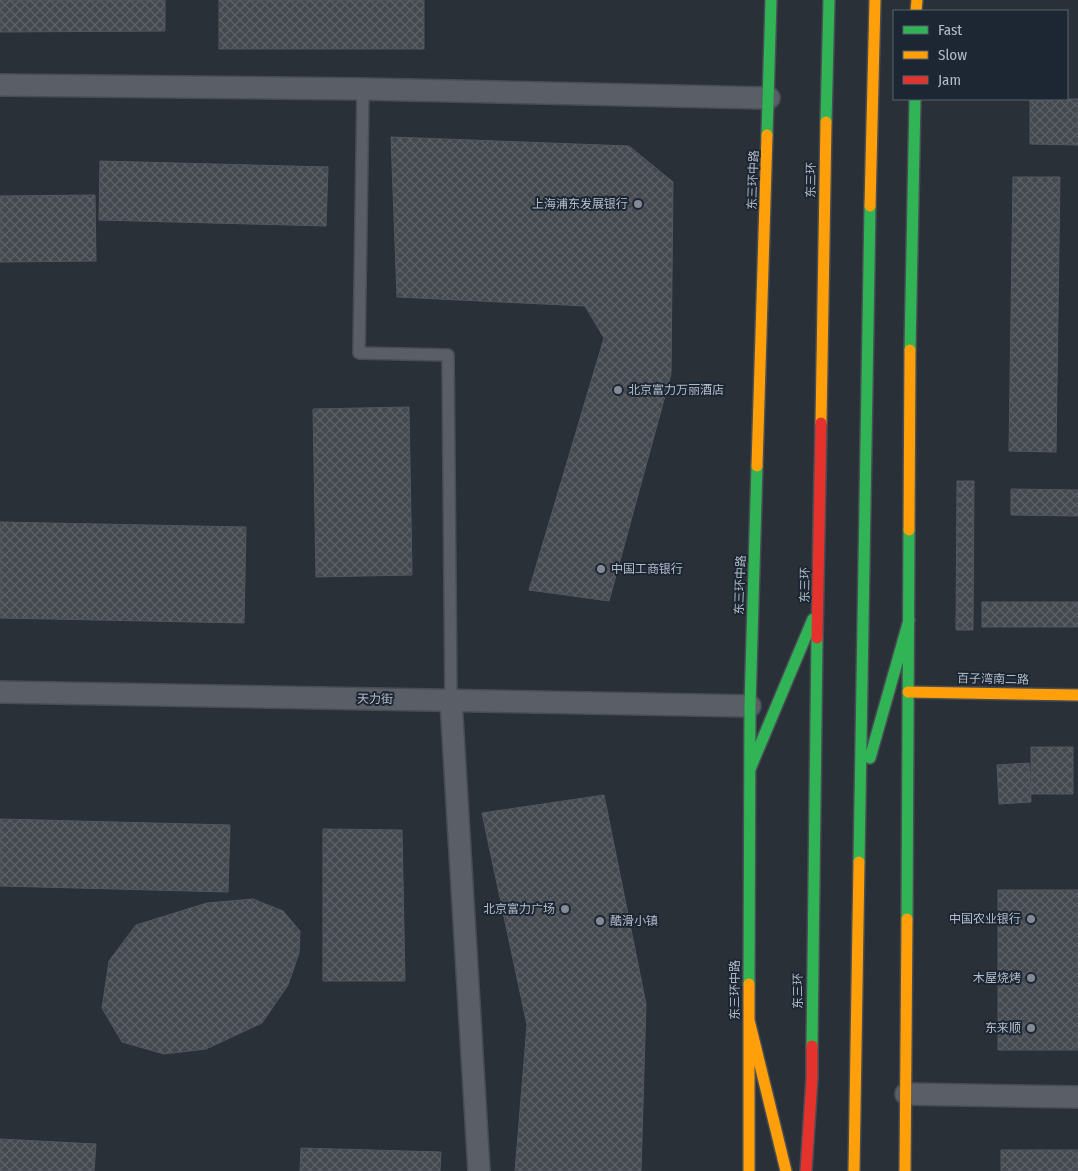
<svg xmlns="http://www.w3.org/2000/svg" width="1078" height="1171" font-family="'Fira Sans Condensed','Noto Sans SC',sans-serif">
  <defs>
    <pattern id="building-cross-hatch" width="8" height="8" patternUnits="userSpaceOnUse" patternTransform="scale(1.25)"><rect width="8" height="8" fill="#444950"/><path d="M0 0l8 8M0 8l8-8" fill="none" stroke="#5d6168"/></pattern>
  </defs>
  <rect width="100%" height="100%" fill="#2a3038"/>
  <path fill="url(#building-cross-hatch)" stroke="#52575f" d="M0,0H165V31L0,32Z
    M219,0H424V49H219Z
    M1030,99H1078V145L1030,144Z
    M391,137L629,146L673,182L671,374L609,601L529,590L604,338L585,306L397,297Z
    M100,161L328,167L326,226L99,220Z
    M1013,177H1060L1056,452L1009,451Z
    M95,195L96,261L0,262V196Z
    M409,407L412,575L316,577L313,409Z
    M957,481H974L973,630H956Z
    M1011,489L1078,490V516L1011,515Z
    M0,522L246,527L244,623L0,618Z
    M982,602H1078V627H982Z
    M1031,747H1073V794H1031Z
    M1029,763L1031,802L999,804L997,765Z
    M604,795L646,1004L641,1171H515L527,1025L482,813Z
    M0,819L230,825L228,892L0,886Z
    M323,829L402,830L405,981H323Z
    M998,890H1078V1050H998Z
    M253,899L283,911L300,931L299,953L288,985L262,1023L206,1049L164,1054L122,1042L102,1008L109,961L136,925L207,903Z
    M0,1139L96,1144L94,1171H0Z
    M301,1148L441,1152L440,1171H300Z
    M1001,1150H1078V1171H1001Z"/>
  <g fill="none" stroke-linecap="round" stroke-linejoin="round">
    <defs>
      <path id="lane" d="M363,89L359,353L448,355L451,701"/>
      <path id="street" d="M0,85L363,89L769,98
        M0,692L750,706
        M451,701L479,1171
        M906,1094L1078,1097"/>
      <path id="fast" d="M826,122L829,0
        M767,135L771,0
        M910,350L915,99
        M870,758L909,620
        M750,769L813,619
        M859,862L870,206
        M907,919L909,530
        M749,984L750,706L757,466
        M812,1046L817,638"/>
      <path id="slow" d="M916,11L917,0
        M870,206L875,0
        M821,423L826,122
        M757,466L767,135
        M909,530L910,350
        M908,692L1078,695
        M749,1020L786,1171
        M749,1171V984
        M854,1171L859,862
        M905,1171L907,919"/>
      <path id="jam" d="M817,638L821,423
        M806,1171L812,1078V1046"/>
    </defs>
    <use href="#lane" stroke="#484c53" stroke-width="14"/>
    <use href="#street" stroke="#484c53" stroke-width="24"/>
    <use href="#fast" stroke="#484c53" stroke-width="14"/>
    <use href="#slow" stroke="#484c53" stroke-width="14"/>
    <use href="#jam" stroke="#484c53" stroke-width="14"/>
    <use href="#lane" stroke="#5a5e66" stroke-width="11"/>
    <use href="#street" stroke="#5a5e66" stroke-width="21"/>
    <use href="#fast" stroke="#30b455" stroke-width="11"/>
    <use href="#slow" stroke="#ff9f0a" stroke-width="11"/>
    <use href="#jam" stroke="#e5322d" stroke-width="11"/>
  </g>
  <g fill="#848b96" stroke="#1d2633" stroke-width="2">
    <circle cx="638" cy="204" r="5"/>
    <circle cx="618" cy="390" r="5"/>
    <circle cx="601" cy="569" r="5"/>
    <circle cx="565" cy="909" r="5"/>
    <circle cx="1031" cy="919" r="5"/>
    <circle cx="600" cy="921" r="5"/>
    <circle cx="1031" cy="978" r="5"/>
    <circle cx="1031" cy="1028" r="5"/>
  </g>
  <g text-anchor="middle" stroke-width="4" stroke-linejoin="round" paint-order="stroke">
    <g font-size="12" fill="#b4bcc9" stroke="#1d2633">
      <text transform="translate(753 180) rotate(-88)" y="4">东三环中路</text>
      <text transform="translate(811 180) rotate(-89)" y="4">东三环</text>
      <text transform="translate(740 585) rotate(-88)" y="4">东三环中路</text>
      <text transform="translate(805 585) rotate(-89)" y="4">东三环</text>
      <text transform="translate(993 679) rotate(1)" y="4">百子湾南二路</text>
      <text transform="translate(375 699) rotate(1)" y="4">天力街</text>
      <text transform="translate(735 990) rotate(-90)" y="4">东三环中路</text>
      <text transform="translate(798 991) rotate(-90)" y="4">东三环</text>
    </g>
    <g font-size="12" fill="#b4bcc9" stroke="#1d2633" text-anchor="end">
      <text x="628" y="208">上海浦东发展银行</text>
      <text x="628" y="394" text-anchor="start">北京富力万丽酒店</text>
      <text x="611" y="573" text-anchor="start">中国工商银行</text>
      <text x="555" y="913">北京富力广场</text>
      <text x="1021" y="923">中国农业银行</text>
      <text x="610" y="925" text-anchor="start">酷滑小镇</text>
      <text x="1021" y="982">木屋烧烤</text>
      <text x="1021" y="1032">东来顺</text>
    </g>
  </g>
  <rect x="893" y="10" width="175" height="90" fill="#1d2633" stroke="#59626f"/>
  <rect x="903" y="26" width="25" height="8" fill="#30b455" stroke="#59626f"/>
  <text x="938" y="35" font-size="15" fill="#b4bcc9">Fast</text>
  <rect x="903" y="51" width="25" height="8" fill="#ff9f0a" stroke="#59626f"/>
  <text x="938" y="60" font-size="15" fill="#b4bcc9">Slow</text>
  <rect x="903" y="76" width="25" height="8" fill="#e5322d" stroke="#59626f"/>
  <text x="938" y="85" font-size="15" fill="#b4bcc9">Jam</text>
</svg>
